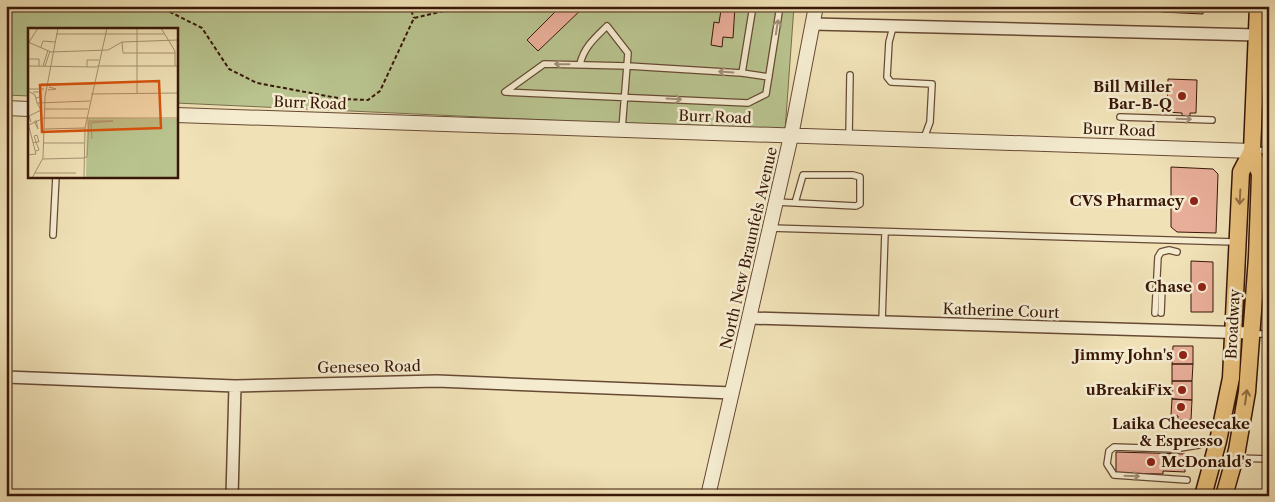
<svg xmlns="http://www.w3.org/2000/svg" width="1275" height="502" font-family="'Libre Caslon Text',serif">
  <rect width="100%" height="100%" fill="#f0e1b6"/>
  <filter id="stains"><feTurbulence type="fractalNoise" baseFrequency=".004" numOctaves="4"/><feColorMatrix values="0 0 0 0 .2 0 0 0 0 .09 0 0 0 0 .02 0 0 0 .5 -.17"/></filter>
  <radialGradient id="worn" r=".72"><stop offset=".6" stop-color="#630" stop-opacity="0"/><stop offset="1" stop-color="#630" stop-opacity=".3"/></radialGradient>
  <path fill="#b8c38e" stroke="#786e4c" d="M6,6H794L785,131L176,103V29H29V96L6,95Z"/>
  <path fill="#e9ae99" stroke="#391809" d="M561,6H585L538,51L527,40Z
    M719,6H735L733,38L723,37L722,47L711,45L714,22L719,23L721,10H718Z
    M1161,6H1203V14L1161,12Z
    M1168,79L1197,80L1196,113H1190V118H1182V113L1167,112Z
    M1171,167L1213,169L1218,174L1216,233L1177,232L1171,227Z
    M1191,261L1213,262V312H1191Z
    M1173,346H1193V364H1172Z
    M1172,364H1193L1192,381H1172Z
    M1172,381H1192V400L1172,399Z
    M1172,399L1192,400L1191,420H1178V416L1171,415Z
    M1116,452L1185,454V472L1163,471V474L1116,473Z"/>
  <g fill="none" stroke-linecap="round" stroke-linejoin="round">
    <defs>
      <path id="service" d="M753,6L742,73L628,66L544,64L505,92L748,103L766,94L780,6
        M893,27L889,42L887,77L891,82L932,84L930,122L924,138
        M580,64C584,47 595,38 607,26L628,53L622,129
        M742,73L769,77
        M1120,117L1212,120
        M849,136L850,75
        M1253,151L1269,150
        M776,202L856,206L860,204V177L853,175H803L795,203
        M770,228L1235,242
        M53,235L56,176
        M1157,283L1162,288L1161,313
        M1155,313L1158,257L1161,252L1169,250L1177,252
        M882,322L885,232
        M1254,334H1269
        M1237,458L1269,459
        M1187,480L1114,475L1107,464L1109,451L1114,447L1174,449L1199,445"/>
      <path id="minor" d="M813,24L1257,35
        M750,318L1251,333
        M6,377L235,386L437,381L732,393
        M232,496L235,386"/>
      <path id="tertiary" d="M6,108L29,109
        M176,115L1252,151
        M708,496L791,136L816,6"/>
      <path id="primary" d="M1203,496L1218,441L1231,378L1241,172L1252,151
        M1224,496L1237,450L1247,392L1257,257L1260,174L1252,151L1258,6"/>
    </defs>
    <use href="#service" stroke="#674a34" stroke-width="8"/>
    <use href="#minor" stroke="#674a34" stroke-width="14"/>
    <use href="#tertiary" stroke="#674a34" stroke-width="16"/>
    <use href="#primary" stroke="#391809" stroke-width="19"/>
    <path stroke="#391809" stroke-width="2" stroke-dasharray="4 2.5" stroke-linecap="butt" d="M158,6L202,28L229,69L257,83L343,99L368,100L380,91L414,18L465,6
      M407,6L411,10L414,18"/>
    <use href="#service" stroke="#f5ecd0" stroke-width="5.5"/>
    <use href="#minor" stroke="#f5ecd0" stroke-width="11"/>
    <use href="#tertiary" stroke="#f5ecd0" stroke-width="14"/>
    <use href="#primary" stroke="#e8c07b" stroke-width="16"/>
  </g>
  <defs><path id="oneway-shaft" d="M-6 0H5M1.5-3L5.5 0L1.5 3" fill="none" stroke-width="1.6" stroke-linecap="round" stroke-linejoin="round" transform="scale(1.25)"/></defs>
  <g stroke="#a08d76">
    <use href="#oneway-shaft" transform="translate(777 27) rotate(-81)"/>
    <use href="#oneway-shaft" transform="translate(562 64) rotate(-179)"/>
    <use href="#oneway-shaft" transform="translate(726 72) rotate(-176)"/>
    <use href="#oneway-shaft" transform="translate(674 99) rotate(3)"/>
    <use href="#oneway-shaft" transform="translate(1184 119) rotate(2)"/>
    <use href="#oneway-shaft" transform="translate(1132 476) rotate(2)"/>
  </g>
  <g stroke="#906c42">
    <use href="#oneway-shaft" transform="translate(1240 197) rotate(93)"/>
    <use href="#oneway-shaft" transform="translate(1246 397) rotate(-82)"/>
  </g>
  <g fill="#8f2418" stroke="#f5ecd0" stroke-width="2">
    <circle cx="1182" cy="96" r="5"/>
    <circle cx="1194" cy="201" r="5"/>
    <circle cx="1202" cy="287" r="5"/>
    <circle cx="1183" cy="355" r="5"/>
    <circle cx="1182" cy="390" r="5"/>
    <circle cx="1181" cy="407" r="5"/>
    <circle cx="1151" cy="462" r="5"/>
  </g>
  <g text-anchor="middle" stroke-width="5" stroke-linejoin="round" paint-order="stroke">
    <g font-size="15" font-weight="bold" fill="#391809" stroke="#f5ecd0" text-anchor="end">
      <text x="1172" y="92">Bill Miller<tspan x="1172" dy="17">Bar-B-Q</tspan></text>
      <text x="1184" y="206">CVS Pharmacy</text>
      <text x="1192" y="292">Chase</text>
      <text x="1173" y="360">Jimmy John's</text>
      <text x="1172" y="395">uBreakiFix</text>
      <text x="1181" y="429" text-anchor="middle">Laika Cheesecake<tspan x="1181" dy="17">&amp; Espresso</tspan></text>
      <text x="1161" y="467" text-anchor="start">McDonald's</text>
    </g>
    <g font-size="15" fill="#391809" stroke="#f5ecd0">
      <text transform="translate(310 103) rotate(2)" y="5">Burr Road</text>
      <text transform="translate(715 117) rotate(2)" y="5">Burr Road</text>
      <text transform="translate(1119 130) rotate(2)" y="5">Burr Road</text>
      <text transform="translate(749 248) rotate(-77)" y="5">North New Braunfels Avenue</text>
      <text transform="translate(1001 311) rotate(2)" y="5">Katherine Court</text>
      <text transform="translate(1233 324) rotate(-87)" y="5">Broadway</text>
      <text transform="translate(369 367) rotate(-1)" y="5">Geneseo Road</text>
    </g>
  </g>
  <g transform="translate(28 28)">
    <rect width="150" height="150" fill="#f0e1b6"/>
    <path d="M59,90L150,91V150H58Z" fill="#b8c38e"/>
    <path fill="none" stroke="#a79171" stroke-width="1" d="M109,0V65M133,0L147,23V38M28,6H79M79,6H136M0,14L23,24L80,22L94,14L150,12M1,14L10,0M94,14L95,25H147M13,19L15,13L27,14M0,31H11V38M0,38L69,39M15,38L20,22M17,38L22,23M69,38H150M59,39V32H71M13,56H65M0,61H16M20,62L28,61L21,59M0,63L7,67L9,75L62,73M5,64H12V69L8,70M63,66L150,65M17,81H60M6,93L10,101L8,92M3,94L1,88L13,82L9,75M1,97L16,90H150M16,101L57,100M5,115L8,114H11L9,107L6,108L8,114L11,122L8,123M15,115H56M0,127L8,126L1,99M56,130L59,129L61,93H85L63,95L64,111M15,131L56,130M7,145H48M4,150L15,130L17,69L30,0M56,150L57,100L79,0"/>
    <path fill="#d6520c" fill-opacity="0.15" stroke="#d6520c" stroke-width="2.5" d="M131,53L133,100L14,104L12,57Z"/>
    <rect width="150" height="150" fill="none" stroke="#391809" stroke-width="2.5"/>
  </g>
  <rect width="1275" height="502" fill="none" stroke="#f0e1b6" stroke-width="25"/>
  <rect x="8" y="8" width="1260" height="487" fill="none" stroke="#391809" stroke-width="2.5"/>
  <rect x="12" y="12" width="1250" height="477" fill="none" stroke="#391809"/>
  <rect width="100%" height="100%" filter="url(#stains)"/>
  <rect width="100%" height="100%" fill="url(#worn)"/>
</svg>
